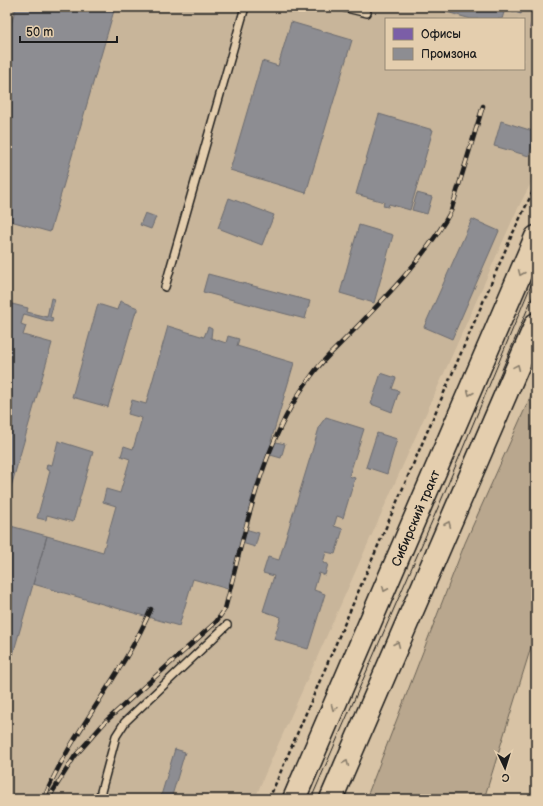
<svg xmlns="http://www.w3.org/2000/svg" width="543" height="806" font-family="'Balsamiq Sans',sans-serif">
  <rect width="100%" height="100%" fill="#d8c3a5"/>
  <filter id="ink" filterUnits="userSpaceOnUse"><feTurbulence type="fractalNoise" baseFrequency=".025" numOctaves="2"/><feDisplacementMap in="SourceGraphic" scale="8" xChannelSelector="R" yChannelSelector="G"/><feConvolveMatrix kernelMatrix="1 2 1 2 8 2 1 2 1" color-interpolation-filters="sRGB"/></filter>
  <g filter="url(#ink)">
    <path fill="#c8b59a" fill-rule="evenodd" d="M7,7H536V173L516,212L265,774L255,799H7ZM386,19H524V69H386Z"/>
    <path fill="#b9a78e" stroke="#6a6255" d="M536,384V631L484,799H366L465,543Z"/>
    <path fill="#7b5ea7" stroke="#5e4a7d" d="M536,8V30L530,28Z"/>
    <path fill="#8d8d92" stroke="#6b6b6f" d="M16,7H115L50,232L7,220V38Z
      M429,7H523L521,14L505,9L502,19H471Z
      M291,22L352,40L306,193L230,170L262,61L278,66Z
      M379,114L433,130L410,210L389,204L388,207L383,206L384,202L356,194Z
      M501,121L536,132L529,156L494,146Z
      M417,193L432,197L427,214L412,210Z
      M229,198L274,215L262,245L218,228Z
      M145,213L156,217L151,229L140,225Z
      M472,219L499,231L452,339L424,327Z
      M359,225L393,235L374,303L340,293Z
      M208,274L310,301L305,319L203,292Z
      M51,298L55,299L50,317L53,318L52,322L24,314L21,324L26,326L23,335L52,343L7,501V300L8,303L28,308L27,312L47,317Z
      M120,301L138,308V311H136L108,407L72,397L98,304L117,310Z
      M168,326L204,337L208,327L212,329L211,338L226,343L228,336L239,339L237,346L294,363L271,441L285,444L281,458L267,454L245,529L259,533L255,547L242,543L228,589L193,579L179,626L33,584L47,536L103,552L116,506L103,502L106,489L120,493L130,459L121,456L124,446L133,449L142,418L128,414L132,400L146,404Z
      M381,373L396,378L392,389L399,391L392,412L371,404Z
      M326,417L364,429L349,476L355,478L343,518L337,516L334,526L343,529L335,554L326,552L323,563L328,564L325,575L319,573L314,590L325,594L308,649L274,639L281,617L263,611L274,576L263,573L268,557L279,560L320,425Z
      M377,433L397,439L387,474L366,467Z
      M58,441L93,452L73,522L47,515L46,520L37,518L50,471L46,469L47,464L52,465Z
      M7,525L47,536L7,675Z
      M175,749L185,752L171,799H160Z"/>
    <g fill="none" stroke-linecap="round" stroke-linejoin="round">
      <defs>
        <path id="service" d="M342,7L367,13
          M165,287L245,7
          M99,799L116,736L125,722L227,625"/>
        <g id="primary">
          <path id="s1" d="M294,799L536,237"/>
          <path d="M331,799L536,324"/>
        </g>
      </defs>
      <use href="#service" stroke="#1c1c1c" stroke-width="10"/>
      <use href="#primary" stroke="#1c1c1c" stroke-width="25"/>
      <path stroke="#1c1c1c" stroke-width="2.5" stroke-dasharray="4 3" stroke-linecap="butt" d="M269,799L511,237L536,185"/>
      <use href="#service" stroke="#e4ceae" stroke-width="7"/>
      <use href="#primary" stroke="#e4ceae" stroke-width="22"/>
      <path stroke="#1c1c1c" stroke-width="1" d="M496,384L536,289
        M311,799L443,496L536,273"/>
      <defs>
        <path id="rail" d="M45,796C73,729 123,675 151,609
          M48,799L75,756L106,721L216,622L225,609C246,529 261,442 312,375C323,359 338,347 351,333C386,297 428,254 451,211L483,106
          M535,799L536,796"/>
      </defs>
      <use href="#rail" stroke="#1c1c1c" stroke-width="4.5"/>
      <use href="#rail" stroke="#e4ceae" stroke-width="3" stroke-dasharray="9" stroke-linecap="butt"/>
    </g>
    <defs><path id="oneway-chevron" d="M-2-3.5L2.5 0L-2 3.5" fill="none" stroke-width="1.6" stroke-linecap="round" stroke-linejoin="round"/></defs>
    <g stroke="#8a7e6c">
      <use href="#oneway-chevron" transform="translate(521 273) rotate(113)"/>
      <use href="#oneway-chevron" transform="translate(517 367) rotate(-66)"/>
      <use href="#oneway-chevron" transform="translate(470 393) rotate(113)"/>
      <use href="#oneway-chevron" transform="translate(448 524) rotate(-67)"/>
      <use href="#oneway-chevron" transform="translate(385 589) rotate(113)"/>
      <use href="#oneway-chevron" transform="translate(397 644) rotate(-67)"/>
      <use href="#oneway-chevron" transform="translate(334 708) rotate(113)"/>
      <use href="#oneway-chevron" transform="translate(346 763) rotate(-67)"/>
    </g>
  </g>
  <g text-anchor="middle" stroke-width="4" stroke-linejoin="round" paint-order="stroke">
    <g font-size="13" fill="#1c1c1c" stroke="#e4ceae">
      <text dy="5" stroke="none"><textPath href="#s1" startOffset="306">Сибирский тракт</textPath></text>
    </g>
  </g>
  <rect width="543" height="806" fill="none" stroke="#e4ceae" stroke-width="24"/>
  <rect x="12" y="12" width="519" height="782" fill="none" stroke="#1c1c1c" stroke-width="1.5" filter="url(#ink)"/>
  <rect x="385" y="18" width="140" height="52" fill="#e4ceae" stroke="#948774"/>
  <rect x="393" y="28" width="20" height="12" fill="#7b5ea7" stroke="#948774"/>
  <text x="421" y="38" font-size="12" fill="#1c1c1c">Офисы</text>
  <rect x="393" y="48" width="20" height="12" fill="#8d8d92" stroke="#948774"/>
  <text x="421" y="58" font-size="12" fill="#1c1c1c">Промзона</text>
  <g transform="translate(505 768) rotate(176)" stroke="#e4ceae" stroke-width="3" paint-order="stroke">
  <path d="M0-3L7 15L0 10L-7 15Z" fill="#1c1c1c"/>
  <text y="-6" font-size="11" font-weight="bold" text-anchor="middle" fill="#1c1c1c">С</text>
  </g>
  <path d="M20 36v6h97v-6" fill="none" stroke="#1c1c1c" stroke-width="2"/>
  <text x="26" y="36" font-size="12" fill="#1c1c1c" stroke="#e4ceae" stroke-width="3" paint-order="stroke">50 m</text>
</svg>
